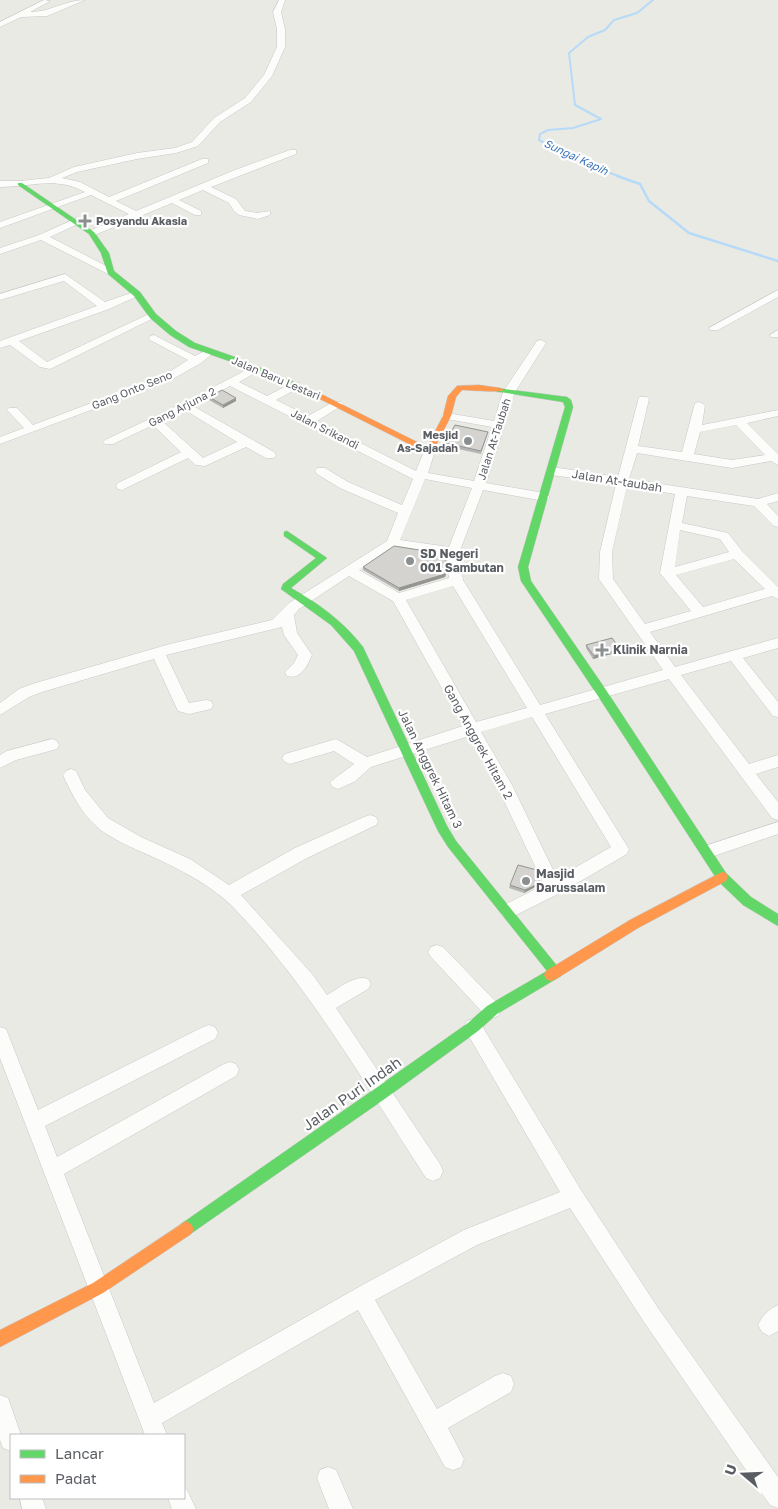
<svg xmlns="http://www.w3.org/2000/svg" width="778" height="1509" font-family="'Golos Text',sans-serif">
  <rect width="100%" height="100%" fill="#eaeae5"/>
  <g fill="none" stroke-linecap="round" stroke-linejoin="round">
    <path stroke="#b6daf7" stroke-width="2" d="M621,177L583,163L539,140L540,134L548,130L573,128L601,119L575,105L569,53L588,37L605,30L614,20L637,13L653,0"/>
    <path stroke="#b6daf7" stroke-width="2.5" d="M617,176L640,184L649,201L689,233L778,261"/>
    <defs>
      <path id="street" d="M44,0L50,1L30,12C50,12 66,0 85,0L47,16L21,17L0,27V22Z
        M279,0H285L281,12L285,29V47L272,76L251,102L220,122L198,146L176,153L137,159L77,172L62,178L80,182L109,197L202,159H208V163L116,201L136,211L235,170L290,150H296V154L211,187L236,199L245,211L257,213L270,211V215L258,219L239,215L234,211L229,203L203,190L179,200L201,211V215H195L172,203L92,236L87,233L89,231L129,214L91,195L0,228V222L85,192C56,176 31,187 0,187V181H20L49,178L74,167L137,153L175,148L192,142L214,118L245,98L264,75L277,47V29L273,12Z
        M77,218L82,221L80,223L50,237L114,270V274H108L41,240L0,254V248L39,235Z
        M65,274L105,302L137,291L142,294L109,309L19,341L47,362L149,314L153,313L158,316L50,369L40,367L10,345L0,348V341L97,306L64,281L0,300V294Z
        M778,290V297L718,330H710L709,328Z
        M778,330V337H771L770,335Z
        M154,335L195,356L209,349L214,352L201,363L171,380L0,444V437L24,428L9,412L7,410L9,408H17L33,425L163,376L188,360L150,340L149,338L150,336Z
        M541,340L546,343L515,392L486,483L544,493L550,497L544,501L483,490L459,553L463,580L540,705L663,670L599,579L600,552L616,484L552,475L548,474L546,471L548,468L552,467L618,477L639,397H647L649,399L638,446L682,452L695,403L699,402L705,405L702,425L778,410V416L747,423L778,454V465L771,461L732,468L637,453L629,479L758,499L778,493V501L767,504L778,516V527L774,526L754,506L687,496L682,523L728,533L742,551L778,587V599L772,596L650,632L675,667L778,638V648L743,658L778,702V717L773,716L731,661L681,675L749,764L778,755V767L756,774L778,802V820L772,818L669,679L545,714L629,849L627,854L560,893L514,916L508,918L502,916L500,911L502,906L544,885L497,786L469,736L371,767L354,782L338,789L333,787L330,783C333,779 348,769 354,764L334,751L290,764L285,762L282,758L285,754L336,739L367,757L463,726L393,601L349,576L299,609L294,615L297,633L312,655C307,666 301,680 287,676L285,672L294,663L298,655L284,635L282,627L166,655L189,703L206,700L211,701L213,705L211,709L189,714L178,711L154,659L42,692L29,697L0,715V703L19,689L32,684L170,644L272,620L289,603L387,541L398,513L340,488L317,474L315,471L317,468H325L348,482L402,505L413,479L230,386L193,406L274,452L276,455L274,458H266L246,447L205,466L196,465L188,458L122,490L118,489L116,486L118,483L181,452L153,425L113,444H105L103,442L105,440L181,404L254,366L259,369L258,371L239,382L267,396L292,383H300L302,385L300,387L276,400L308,416L333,402H341L343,404L341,406L317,421L416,471L425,449H433L435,451L428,473L474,481L492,427L447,419L441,416L447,413L494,421L503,392L537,341ZM185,410L237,442L203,458L162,421ZM736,425L765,455L732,460L694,454L700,432ZM425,479L472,488L449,547L400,540ZM627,486L675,494L660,573L691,611L645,624L613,579L612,552ZM680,530L720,539L729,552L675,567ZM394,547L447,555L449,578L399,593L359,570ZM734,559L765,589L703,607L676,575ZM453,586L527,708L476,722L406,600ZM532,717L611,847L557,878L512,785L481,732Z
        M52,739L57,741L59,745L57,749L16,760L0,768V755L7,751Z
        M71,769L76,771L85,790L108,818L141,837L190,859L229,885L295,848L364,817L370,815L376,817L378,821L376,825L307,858L241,895L313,975L327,995C338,989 355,974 368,979L371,984L368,989L336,1008L440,1164L443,1171L440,1178L433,1181L426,1178C366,1086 311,989 235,909C212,885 179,869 149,855C133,848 109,838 96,826C81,812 71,793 63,775L66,771Z
        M778,822V834L708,858L702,857L700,852L702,847Z
        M437,945L443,947L498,1004L501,1010L498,1016L492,1018L486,1016L431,957L428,952L431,947Z
        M473,1019L479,1021L581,1190L658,1308L778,1477V1508L770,1505L644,1322L570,1208L477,1245L375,1300L437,1409L495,1376L503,1373L511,1376L514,1384L511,1392L448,1428L464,1459L461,1467L453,1470L445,1467L358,1310L162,1423L167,1435H145L0,1058V1027L6,1029L38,1110L203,1027L209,1025L215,1027L218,1033L215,1039L45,1126L57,1157L224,1064L230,1062L236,1064L239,1070L236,1076L64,1174L154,1403L366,1283L464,1230L560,1192L467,1033L464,1027L467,1021Z
        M778,1305V1331L769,1336L762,1332L758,1325C763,1315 768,1310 778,1305Z
        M0,1395L8,1398L21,1435H11V1451L3,1448L0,1440Z
        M328,1467L336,1470L353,1509H329L317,1478L320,1470Z
        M184,1488L187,1490L196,1509H172L168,1498H184Z
        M20,1498H42L46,1509H22Z"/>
      <path id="fast" d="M18,183H22L94,232L109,253L114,271L140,292L156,314L176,331L195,343L235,357L313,390V394H307L229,361L189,347L170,335L150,318L134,296L108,274L101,253L89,234L18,185Z
        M497,388L567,397L571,400L573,407L528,567L531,581L606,690L726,873L751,897L778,914V926L743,905L718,881L598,696L521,581L518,567L565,407L563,402L500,392H497Z
        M287,531L327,558L291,588C319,604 343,621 363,647L447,826L456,841L562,972L561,976L497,1014L478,1031L386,1098L186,1237L181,1234L178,1229L181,1224L376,1088L468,1023L487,1006L547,971L448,847L438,831L354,651L331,625L281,589L283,584L316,558L284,536V532Z"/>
      <path id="slow" d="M479,385L500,388L504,390C500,393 471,390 462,390L456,397L451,416L433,451L429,454L306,392L307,390H313L427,447L443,416L448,396L457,386Z
        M722,872L726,873L728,877L726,881L638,928L556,979L551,981L546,979L544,975L546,971L630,920Z
        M186,1221L191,1224L194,1229L191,1234L103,1293L0,1347V1330L93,1283Z"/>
    </defs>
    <use href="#street" stroke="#c7c8c7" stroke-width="1"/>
    <use href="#fast" stroke="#c6c7c5" stroke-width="1"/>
    <use href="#slow" stroke="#c6c7c5" stroke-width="1"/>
    <use href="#street" fill="#fcfcfb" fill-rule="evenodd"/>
    <use href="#fast" fill="#63d668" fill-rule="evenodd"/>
    <use href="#slow" fill="#ff974d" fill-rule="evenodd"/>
  </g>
  <path fill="#b6b5b3" d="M209,397L236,398V401L223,408L209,400Z
    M487,435L481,454L444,446L445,443Z
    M363,567L447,572L445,577L399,591L363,570Z
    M586,645L620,649L619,652L593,659L586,648Z
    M539,880L537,886L524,893L509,888L510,885Z"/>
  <path fill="#949492" d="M236,398V401L223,408V405Z
    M447,570L445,577L399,591V588Z
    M620,649L619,652L593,659L594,656Z
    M540,877L537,886L524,893L525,890Z"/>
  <path fill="#d4d3d0" stroke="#949492" d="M222,390L236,398L223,405L209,397Z
    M455,425L488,432L481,451L445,443Z
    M394,546L445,554L447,570L445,574L399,588L363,567Z
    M612,638L620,649L594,656L586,645Z
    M518,865L537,870L540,877L538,884L525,890L510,885Z"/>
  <g fill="#8c8f90" stroke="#fff" stroke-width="2">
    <path d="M82.5 213.5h5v5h5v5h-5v5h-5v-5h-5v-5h5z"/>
    <circle cx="468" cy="441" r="5"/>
    <circle cx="410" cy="561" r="5"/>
    <path d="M599.5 642.5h5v5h5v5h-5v5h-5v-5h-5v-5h5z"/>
    <circle cx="526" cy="881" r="5"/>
  </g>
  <g text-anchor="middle" stroke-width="4.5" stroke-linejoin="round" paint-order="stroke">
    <g font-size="11" font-style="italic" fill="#4078ba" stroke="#fff">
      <text transform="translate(576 157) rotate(25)" y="4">Sungai Kapih</text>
    </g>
    <g font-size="11" font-weight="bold" fill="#5a5e63" stroke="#fff" text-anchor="start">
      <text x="96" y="225">Posyandu Akasia</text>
      <text x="458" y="439" text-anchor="end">Mesjid<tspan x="458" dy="13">As-Sajadah</tspan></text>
    </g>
    <g font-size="11" fill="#5a5e63" stroke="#fff">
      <text transform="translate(276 378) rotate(23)" y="4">Jalan Baru Lestari</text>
      <text transform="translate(132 390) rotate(-22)" y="4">Gang Onto Seno</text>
      <text transform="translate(182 407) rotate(-27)" y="4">Gang Arjuna 2</text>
      <text transform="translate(325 429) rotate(27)" y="4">Jalan Srikandi</text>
      <text transform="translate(494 439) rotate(-72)" y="4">Jalan At-Taubah</text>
    </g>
    <g font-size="12" fill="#5a5e63" stroke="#fff">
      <text transform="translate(617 481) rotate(9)" y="4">Jalan At-taubah</text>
      <text transform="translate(478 742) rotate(61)" y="4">Gang Anggrek Hitam 2</text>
      <text transform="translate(430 769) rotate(64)" y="4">Jalan Anggrek Hitam 3</text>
    </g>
    <g font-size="12" font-weight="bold" fill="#5a5e63" stroke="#fff" text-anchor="start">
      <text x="420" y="558">SD Negeri<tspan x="420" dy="14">001 Sambutan</tspan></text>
      <text x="613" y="654">Klinik Narnia</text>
      <text x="536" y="878">Masjid<tspan x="536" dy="14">Darussalam</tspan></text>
    </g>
    <g font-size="15" fill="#5a5e63" stroke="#fff">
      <text transform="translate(352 1094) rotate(-35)" y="5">Jalan Puri Indah</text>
    </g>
  </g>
  <rect x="10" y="1434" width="175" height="65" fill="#ffffff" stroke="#bdbfc1"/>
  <rect x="20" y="1450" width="25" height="8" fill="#63d668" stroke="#bdbfc1"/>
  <text x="55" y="1459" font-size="15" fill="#5a5e63">Lancar</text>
  <rect x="20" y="1475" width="25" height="8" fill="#ff974d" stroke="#bdbfc1"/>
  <text x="55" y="1484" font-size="15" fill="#5a5e63">Padat</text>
  <g transform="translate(743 1474) rotate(289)" stroke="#ffffff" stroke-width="4" paint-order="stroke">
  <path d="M0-4L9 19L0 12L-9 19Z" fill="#5a5e63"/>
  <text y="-8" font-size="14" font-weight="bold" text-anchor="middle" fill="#5a5e63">U</text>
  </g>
</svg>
